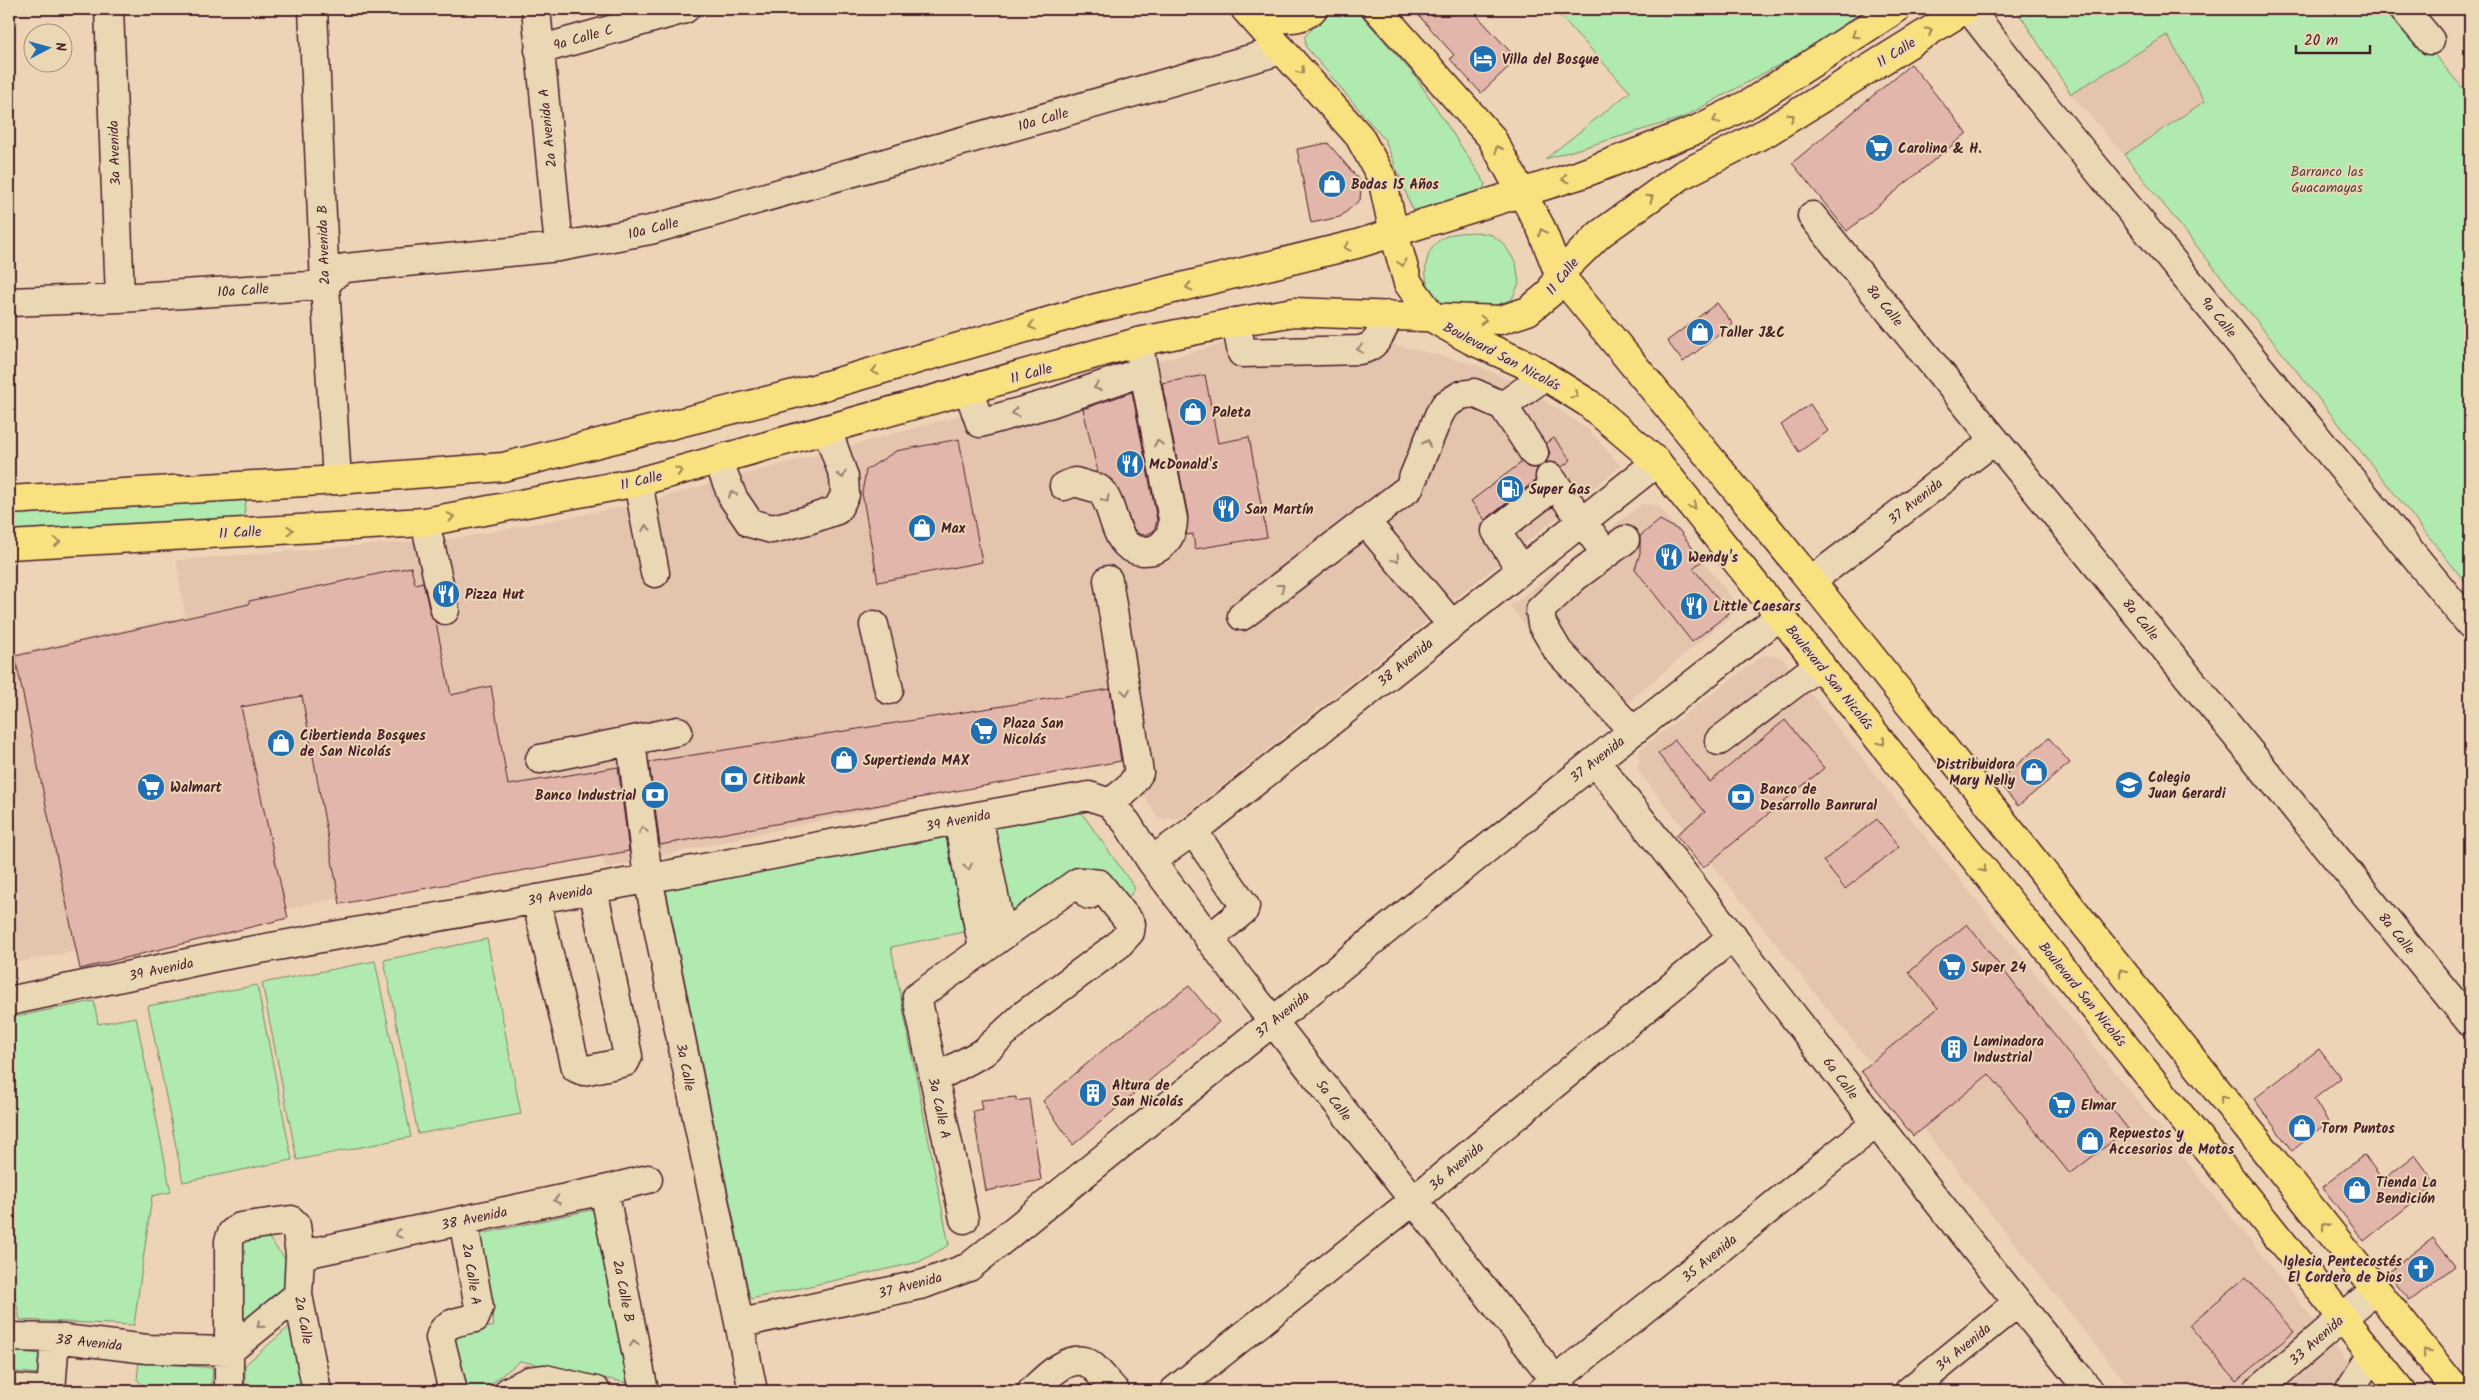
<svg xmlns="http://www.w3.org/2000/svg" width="2479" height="1400" font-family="Kalam,sans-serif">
  <rect width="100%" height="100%" fill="#eed4b7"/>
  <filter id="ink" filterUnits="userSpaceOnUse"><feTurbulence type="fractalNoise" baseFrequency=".02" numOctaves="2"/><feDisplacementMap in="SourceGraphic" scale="10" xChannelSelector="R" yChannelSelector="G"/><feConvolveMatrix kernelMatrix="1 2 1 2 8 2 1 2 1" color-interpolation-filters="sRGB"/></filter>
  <g filter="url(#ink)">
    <path fill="#e5c4ae" d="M2167,34L2205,101L2124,155L2071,94Z
      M1340,336L1405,347L1477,365L1526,388L1588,429L1621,466L1182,818L1159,820L1120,755L605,868L600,846L9,964V655L185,616L176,560L459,538L633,505L1225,343L1279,337Z
      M1643,503L1659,506L1740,608L1602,724L1510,606Z
      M1763,655L1781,657L2371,1391H2132L1638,771L1640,749Z"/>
    <path fill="#b0eaaf" stroke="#7d846d" d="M1332,9H1356L1416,77L1485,183L1483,193L1413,211L1385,140L1306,47L1305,36Z
      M1554,9H1866L1812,47L1682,118L1545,159L1630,92Z
      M2016,9H2396L2465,91L2470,86V588L2124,155L2205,101L2167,35L2071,94Z
      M1477,232L1492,235L1504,244L1516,263L1519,283L1512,299C1492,308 1475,311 1453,306C1448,304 1442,304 1438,301C1419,284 1422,245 1447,236C1456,232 1467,233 1477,232Z
      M246,500L243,523L9,533V513Z
      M1081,812L1135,888L1125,903L1107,882L1017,912L1003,909L988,829Z
      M946,833L964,932L891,947L949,1245L919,1262L750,1299L666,890Z
      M487,939L521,1114L418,1134L384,960Z
      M375,961L411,1137L297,1160L262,983Z
      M257,985L292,1160L183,1182L148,1006Z
      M94,1001L98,1024L136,1017L171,1192L152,1196L134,1325L20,1320L9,1271V1018Z
      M595,1209L628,1383L520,1361L482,1391H465L453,1336L494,1326L476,1235Z
      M263,1231L287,1261L285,1291L246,1328L237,1319L241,1242Z
      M289,1327L293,1328L303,1391H245V1365Z
      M11,1351L41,1354L39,1374L9,1371Z
      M139,1361L213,1368L211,1391H151L137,1380Z"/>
    <path fill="#e3b6ab" stroke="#4a1f2b" d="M1413,9H1471L1517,59L1481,93L1450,59L1454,55Z
      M1911,64L1967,133L1847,231L1792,163Z
      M1328,143L1359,180L1361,189L1360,200L1340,217L1311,223L1297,149Z
      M1717,303L1733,324L1683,362L1667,341Z
      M1205,375L1218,443L1249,437L1267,537L1195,549L1193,534L1186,535L1188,516L1162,383Z
      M1132,392L1157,520L1154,531L1145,535L1139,534L1133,528L1117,487L1111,479L1098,473L1083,409Z
      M1810,404L1828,431L1799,452L1781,425Z
      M1554,438L1571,460L1562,467L1556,463L1546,462L1550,453L1546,443Z
      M959,439L982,562L878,582L862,493L866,470L896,451Z
      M1522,462L1527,467L1538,468L1536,471L1535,481L1485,520L1471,501Z
      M1660,520L1680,531L1702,561L1693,568L1729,613L1692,642L1635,569L1640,553V536Z
      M411,567L415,584L423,582L430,613L436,623L451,695L491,686L508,785L618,767L629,851L340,904L302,696L241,707L288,918L80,969L15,656L249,604V601Z
      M1110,689L1121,761L660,845L649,762Z
      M1785,720L1824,768L1703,868L1676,835L1705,812L1658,754L1675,740L1710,782Z
      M2049,738L2070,763L2018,806L1997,781Z
      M1877,819L1899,847L1845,889L1823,861Z
      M1967,924L2128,1129L2070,1174L1989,1074L1913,1136L1861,1071L1938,1008L1909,972Z
      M1189,986L1219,1022L1073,1145L1043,1101L1109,1045Z
      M2319,1049L2341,1078L2314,1099L2328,1122L2292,1151L2254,1099Z
      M1016,1097V1101L1029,1099L1041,1180L986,1191L973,1111L983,1109L981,1100Z
      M2364,1155L2383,1180L2415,1155L2436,1184L2364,1241L2322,1187Z
      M2433,1238L2455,1266L2410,1301L2388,1272Z
      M2246,1277L2294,1332L2236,1381L2189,1325Z"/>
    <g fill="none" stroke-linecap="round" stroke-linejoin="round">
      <defs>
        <path id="minor" d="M109,9L120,298
          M313,9L325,285L337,480
          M536,9L559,247
          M1969,9L2036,95L2470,624
          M2404,9L2430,40
          M539,50L685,9
          M1812,216L2470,1022
          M9,302L120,298L325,285L335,274L345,268L559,247L650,230L1282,50
          M1236,322L1242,353L1359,350C1378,348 1382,330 1389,315
          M968,389L980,423L1051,403L1144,371
          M1503,406L1545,376
          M718,460L733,498L750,523L772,529L808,520L837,510L845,495L844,477L827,429
          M1550,477L1606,554
          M638,482L655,573
          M1064,486L1075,482L1099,489C1118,507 1110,549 1143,551C1151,551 1159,549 1164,543C1171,536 1173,528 1173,519L1138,342
          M1365,521L1452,625
          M425,522L445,610
          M1625,540L1575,577L1540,610L1542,624L1558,651L1633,731
          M1521,570L1496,531L1556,485
          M1108,580L1139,773L1129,788L1110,803
          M1811,581L1995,440
          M1242,616L1409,488L1439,415L1445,405L1461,395L1474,393L1503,406L1534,453
          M874,625L889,690
          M631,741L648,878L753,1391
          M1719,741L1820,664
          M540,759L678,731
          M1595,761C1761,971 1920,1185 2090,1391
          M1110,803L1127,823L1151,861L1245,986L1564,1391
          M978,816L1002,935
          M958,820L983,949
          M1193,831L1245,906L1244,910L1209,939
          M1151,861L1193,831L1657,462
          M536,899L576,1068L583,1071L625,1062L628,1056L593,889
          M9,1001L216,957L593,889L978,816L1089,796L1110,803
          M934,1079L984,1052L1025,1014L1118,945L1130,932L1131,924L1099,884L1082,882
          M604,1190L644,1391
          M964,1219L917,997L1078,882H1082L1089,895
          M300,1255L604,1190L648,1179
          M741,1323L924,1284L969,1267L1595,761L1781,615
          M9,1337L55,1338L147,1349L229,1351L298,1295
          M9,1388L45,1391
          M51,1391L55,1338
          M229,1391V1241L232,1233L240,1227L291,1220L296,1225L300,1255L298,1295L317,1391
          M453,1391L440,1338C443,1322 461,1321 475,1318L479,1307L463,1220
          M509,1391L529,1381L545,1379L596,1391
          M1032,1391C1044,1379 1072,1350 1091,1365C1100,1372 1107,1383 1115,1391
          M1174,1391L1413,1201L1733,936
          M1542,1391L1875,1124
          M1909,1391L2017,1303
          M2257,1391L2375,1290
          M2349,1391L2371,1356"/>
        <path id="major" d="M1245,9L1359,136L1382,178L1394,233L1408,283L1434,319L1471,340L1529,366L1588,403L1657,462L2401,1391
          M1377,9L1491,137L1541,228L1559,274L1811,581L2457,1391
          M1250,14C1269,16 1298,25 1313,9
          M9,500L337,480L503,467L810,390L1088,310L1357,244L1579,175L1696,130L1750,103L1896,9
          M9,545L425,522L638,482L1138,342L1236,322L1294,312L1500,320L1528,311L1550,293L1559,274L1600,234L1682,175L1767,132L1965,9"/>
      </defs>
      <use href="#minor" stroke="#4a1f2b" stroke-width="31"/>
      <use href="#major" stroke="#4a1f2b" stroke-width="31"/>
      <use href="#minor" stroke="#ead8b5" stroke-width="28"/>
      <use href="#major" stroke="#fae180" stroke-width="28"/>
    </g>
    <defs><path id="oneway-chevron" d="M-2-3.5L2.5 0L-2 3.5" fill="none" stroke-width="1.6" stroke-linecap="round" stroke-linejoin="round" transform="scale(1.25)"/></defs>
    <g stroke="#a28056">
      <use href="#oneway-chevron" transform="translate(1929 31) rotate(-32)"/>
      <use href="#oneway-chevron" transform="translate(1855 35) rotate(147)"/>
      <use href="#oneway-chevron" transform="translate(1301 71) rotate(48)"/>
      <use href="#oneway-chevron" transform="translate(1791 117) rotate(-32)"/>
      <use href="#oneway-chevron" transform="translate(1716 120) rotate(153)"/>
      <use href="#oneway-chevron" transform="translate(1498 149) rotate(-120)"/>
      <use href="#oneway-chevron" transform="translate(1565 179) rotate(164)"/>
      <use href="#oneway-chevron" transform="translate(1650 198) rotate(-35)"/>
      <use href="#oneway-chevron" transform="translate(1542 232) rotate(-113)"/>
      <use href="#oneway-chevron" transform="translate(1347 247) rotate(166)"/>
      <use href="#oneway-chevron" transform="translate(1402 263) rotate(74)"/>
      <use href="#oneway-chevron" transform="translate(1189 287) rotate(167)"/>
      <use href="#oneway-chevron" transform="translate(1483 320) rotate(1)"/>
      <use href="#oneway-chevron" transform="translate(1032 326) rotate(164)"/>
      <use href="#oneway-chevron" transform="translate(875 371) rotate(164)"/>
      <use href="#oneway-chevron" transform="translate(1575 395) rotate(31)"/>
      <use href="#oneway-chevron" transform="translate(679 471) rotate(-16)"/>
      <use href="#oneway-chevron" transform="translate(1693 506) rotate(51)"/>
      <use href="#oneway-chevron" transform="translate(451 517) rotate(-11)"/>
      <use href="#oneway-chevron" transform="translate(290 530) rotate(-3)"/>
      <use href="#oneway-chevron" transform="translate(57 542) rotate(-3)"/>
      <use href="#oneway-chevron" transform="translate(1882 742) rotate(51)"/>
      <use href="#oneway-chevron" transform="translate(1983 869) rotate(51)"/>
      <use href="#oneway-chevron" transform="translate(2122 972) rotate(-128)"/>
      <use href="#oneway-chevron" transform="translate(2223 1099) rotate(-128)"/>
      <use href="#oneway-chevron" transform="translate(2325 1226) rotate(-128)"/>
      <use href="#oneway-chevron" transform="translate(2426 1353) rotate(-129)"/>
    </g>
    <g stroke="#9a7c70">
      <use href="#oneway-chevron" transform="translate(1360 349) rotate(173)"/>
      <use href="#oneway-chevron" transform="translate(1097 387) rotate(161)"/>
      <use href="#oneway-chevron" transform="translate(1015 413) rotate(164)"/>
      <use href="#oneway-chevron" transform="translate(1158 443) rotate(-101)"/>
      <use href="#oneway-chevron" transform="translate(1427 443) rotate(-67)"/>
      <use href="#oneway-chevron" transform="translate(842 475) rotate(76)"/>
      <use href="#oneway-chevron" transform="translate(732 494) rotate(-114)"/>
      <use href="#oneway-chevron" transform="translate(1106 499) rotate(60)"/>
      <use href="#oneway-chevron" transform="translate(646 528) rotate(-100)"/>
      <use href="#oneway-chevron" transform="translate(1396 559) rotate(50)"/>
      <use href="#oneway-chevron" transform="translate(1281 587) rotate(-37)"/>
      <use href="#oneway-chevron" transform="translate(1126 692) rotate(82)"/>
      <use href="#oneway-chevron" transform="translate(643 830) rotate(-98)"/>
      <use href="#oneway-chevron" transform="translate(968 867) rotate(78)"/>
      <use href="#oneway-chevron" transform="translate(557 1200) rotate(168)"/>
      <use href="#oneway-chevron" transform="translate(398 1234) rotate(168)"/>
      <use href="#oneway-chevron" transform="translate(260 1325) rotate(141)"/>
      <use href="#oneway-chevron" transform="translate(634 1343) rotate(-101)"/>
    </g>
  </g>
  <defs>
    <symbol id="hotel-disc" viewBox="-11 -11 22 22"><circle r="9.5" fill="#1f6fb2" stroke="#ead8b5"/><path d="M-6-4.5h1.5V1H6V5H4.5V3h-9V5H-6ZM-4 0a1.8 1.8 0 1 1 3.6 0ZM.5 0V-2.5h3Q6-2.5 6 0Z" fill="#fff"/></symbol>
    <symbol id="supermarket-disc" viewBox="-11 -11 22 22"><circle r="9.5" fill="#1f6fb2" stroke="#ead8b5"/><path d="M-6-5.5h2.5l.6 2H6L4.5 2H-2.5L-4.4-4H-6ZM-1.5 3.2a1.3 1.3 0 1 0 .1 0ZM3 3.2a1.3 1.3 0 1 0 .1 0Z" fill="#fff"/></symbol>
    <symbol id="shop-disc" viewBox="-11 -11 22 22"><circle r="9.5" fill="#1f6fb2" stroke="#ead8b5"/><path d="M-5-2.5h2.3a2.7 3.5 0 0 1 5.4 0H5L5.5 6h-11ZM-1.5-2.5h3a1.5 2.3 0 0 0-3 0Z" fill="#fff"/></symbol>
    <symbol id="restaurant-disc" viewBox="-11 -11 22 22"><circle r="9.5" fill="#1f6fb2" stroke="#ead8b5"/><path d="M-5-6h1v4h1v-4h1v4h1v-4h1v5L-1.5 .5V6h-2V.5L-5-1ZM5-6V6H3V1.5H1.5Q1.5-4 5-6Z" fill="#fff"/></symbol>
    <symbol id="fuel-disc" viewBox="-11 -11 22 22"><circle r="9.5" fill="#1f6fb2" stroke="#ead8b5"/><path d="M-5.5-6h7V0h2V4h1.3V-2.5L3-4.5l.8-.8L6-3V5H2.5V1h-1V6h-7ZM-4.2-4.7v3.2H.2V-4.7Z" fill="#fff"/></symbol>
    <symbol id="bank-disc" viewBox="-11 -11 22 22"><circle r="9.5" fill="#1f6fb2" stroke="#ead8b5"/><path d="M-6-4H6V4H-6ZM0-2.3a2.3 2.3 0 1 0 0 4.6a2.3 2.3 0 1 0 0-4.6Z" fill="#fff"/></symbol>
    <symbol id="school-disc" viewBox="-11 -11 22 22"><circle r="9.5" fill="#1f6fb2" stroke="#ead8b5"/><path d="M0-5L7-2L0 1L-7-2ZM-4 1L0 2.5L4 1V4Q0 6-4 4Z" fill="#fff"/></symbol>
    <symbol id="building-disc" viewBox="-11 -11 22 22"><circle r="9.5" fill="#1f6fb2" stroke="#ead8b5"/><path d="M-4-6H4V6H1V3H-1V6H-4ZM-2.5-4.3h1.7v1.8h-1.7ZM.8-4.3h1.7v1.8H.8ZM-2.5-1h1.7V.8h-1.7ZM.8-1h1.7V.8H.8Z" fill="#fff"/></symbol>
    <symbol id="church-disc" viewBox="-11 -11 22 22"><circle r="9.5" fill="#1f6fb2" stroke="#ead8b5"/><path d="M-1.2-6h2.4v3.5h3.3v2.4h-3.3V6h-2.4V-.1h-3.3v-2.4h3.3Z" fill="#fff"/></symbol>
  </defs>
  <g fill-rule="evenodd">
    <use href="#hotel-disc" x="1467" y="43" width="32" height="32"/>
    <use href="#supermarket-disc" x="1863" y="132" width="32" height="32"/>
    <use href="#shop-disc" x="1316" y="168" width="32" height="32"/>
    <use href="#shop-disc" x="1684" y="316" width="32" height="32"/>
    <use href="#shop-disc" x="1177" y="396" width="32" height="32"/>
    <use href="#restaurant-disc" x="1114" y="448" width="32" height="32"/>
    <use href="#fuel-disc" x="1494" y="473" width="32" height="32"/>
    <use href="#restaurant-disc" x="1210" y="493" width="32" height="32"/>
    <use href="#shop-disc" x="906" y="512" width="32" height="32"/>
    <use href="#restaurant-disc" x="1653" y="541" width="32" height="32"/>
    <use href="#restaurant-disc" x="430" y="578" width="32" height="32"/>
    <use href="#restaurant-disc" x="1678" y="590" width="32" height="32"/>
    <use href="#supermarket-disc" x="968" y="715" width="32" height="32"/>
    <use href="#shop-disc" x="265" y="727" width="32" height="32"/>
    <use href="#shop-disc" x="828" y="744" width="32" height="32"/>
    <use href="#shop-disc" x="2018" y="756" width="32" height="32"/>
    <use href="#bank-disc" x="718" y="763" width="32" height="32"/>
    <use href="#school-disc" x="2113" y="769" width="32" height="32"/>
    <use href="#supermarket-disc" x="135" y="771" width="32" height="32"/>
    <use href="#bank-disc" x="639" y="779" width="32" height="32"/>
    <use href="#bank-disc" x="1725" y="781" width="32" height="32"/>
    <use href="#supermarket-disc" x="1936" y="951" width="32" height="32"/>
    <use href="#building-disc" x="1938" y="1033" width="32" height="32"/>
    <use href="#building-disc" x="1077" y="1077" width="32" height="32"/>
    <use href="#supermarket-disc" x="2046" y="1089" width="32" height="32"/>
    <use href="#shop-disc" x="2286" y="1112" width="32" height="32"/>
    <use href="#shop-disc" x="2074" y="1125" width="32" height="32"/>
    <use href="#shop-disc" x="2341" y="1174" width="32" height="32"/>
    <use href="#church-disc" x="2405" y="1253" width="32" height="32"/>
  </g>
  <g text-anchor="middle" stroke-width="4" stroke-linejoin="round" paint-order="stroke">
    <g font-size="14" fill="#4a1f2b" stroke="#ead8b5">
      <text transform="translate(583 37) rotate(-16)" y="5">9a Calle C</text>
      <text transform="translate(1896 52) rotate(-32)" y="5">11 Calle</text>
      <text transform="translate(1043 119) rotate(-16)" y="5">10a Calle</text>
      <text transform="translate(547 128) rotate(-96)" y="5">2a Avenida A</text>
      <text transform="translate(114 153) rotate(-92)" y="5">3a Avenida</text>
      <text transform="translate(653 228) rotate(-14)" y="5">10a Calle</text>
      <text transform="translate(323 245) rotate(-92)" y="5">2a Avenida B</text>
      <text transform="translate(1562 276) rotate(-51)" y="5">11 Calle</text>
      <text transform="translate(243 290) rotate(-4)" y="5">10a Calle</text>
      <text transform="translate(1885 305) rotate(51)" y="5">8a Calle</text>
      <text transform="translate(2219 317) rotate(51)" y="5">9a Calle</text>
      <text transform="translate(1502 356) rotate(28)" y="5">Boulevard San Nicolás</text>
      <text transform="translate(1031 373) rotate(-15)" y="5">11 Calle</text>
      <text transform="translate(641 480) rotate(-13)" y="5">11 Calle</text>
      <text transform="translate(1915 501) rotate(-38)" y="5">37 Avenida</text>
      <text transform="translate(240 532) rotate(-3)" y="5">11 Calle</text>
      <text transform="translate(2141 619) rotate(51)" y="5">8a Calle</text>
      <text transform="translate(1405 662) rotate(-39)" y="5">38 Avenida</text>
      <text transform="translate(1830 677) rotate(51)" y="5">Boulevard San Nicolás</text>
      <text transform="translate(1597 759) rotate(-38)" y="5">37 Avenida</text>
      <text transform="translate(958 820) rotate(-11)" y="5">39 Avenida</text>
      <text transform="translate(560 895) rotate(-10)" y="5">39 Avenida</text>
      <text transform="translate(2397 933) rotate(51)" y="5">8a Calle</text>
      <text transform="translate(161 969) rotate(-12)" y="5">39 Avenida</text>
      <text transform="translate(2083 994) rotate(51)" y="5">Boulevard San Nicolás</text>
      <text transform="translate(1282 1014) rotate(-39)" y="5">37 Avenida</text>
      <text transform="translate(686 1067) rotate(79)" y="5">3a Calle</text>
      <text transform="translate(1841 1078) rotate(53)" y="5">6a Calle</text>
      <text transform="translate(1334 1100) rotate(52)" y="5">5a Calle</text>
      <text transform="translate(940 1108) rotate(78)" y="5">3a Calle A</text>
      <text transform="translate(1456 1166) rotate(-40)" y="5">36 Avenida</text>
      <text transform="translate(474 1218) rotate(-12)" y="5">38 Avenida</text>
      <text transform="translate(1709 1258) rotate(-39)" y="5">35 Avenida</text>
      <text transform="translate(472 1274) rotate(81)" y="5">2a Calle A</text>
      <text transform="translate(910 1285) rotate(-15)" y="5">37 Avenida</text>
      <text transform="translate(624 1291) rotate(79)" y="5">2a Calle B</text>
      <text transform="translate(304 1320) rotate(80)" y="5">2a Calle</text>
      <text transform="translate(2316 1340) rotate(-41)" y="5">33 Avenida</text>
      <text transform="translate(89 1342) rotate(6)" y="5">38 Avenida</text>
      <text transform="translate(1963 1347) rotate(-39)" y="5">34 Avenida</text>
    </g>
    <g font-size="14" font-weight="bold" fill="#4a1f2b" stroke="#ead8b5" text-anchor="start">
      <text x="1502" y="64">Villa del Bosque</text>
      <text x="1898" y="153">Carolina &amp; H.</text>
      <text x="1351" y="189">Bodas 15 Años</text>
      <text x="1719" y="337">Taller J&amp;C</text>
      <text x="1212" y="417">Paleta</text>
      <text x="1149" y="469">McDonald's</text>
      <text x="1529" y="494">Super Gas</text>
      <text x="1245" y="514">San Martín</text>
      <text x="941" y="533">Max</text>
      <text x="1688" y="562">Wendy's</text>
      <text x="465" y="599">Pizza Hut</text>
      <text x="1713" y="611">Little Caesars</text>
      <text x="1003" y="728">Plaza San<tspan x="1003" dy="16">Nicolás</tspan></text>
      <text x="300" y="740">Cibertienda Bosques<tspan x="300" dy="16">de San Nicolás</tspan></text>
      <text x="863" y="765">Supertienda MAX</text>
      <text x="2015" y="769" text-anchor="end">Distribuidora<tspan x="2015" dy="16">Mary Nelly</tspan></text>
      <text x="2148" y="782">Colegio<tspan x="2148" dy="16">Juan Gerardi</tspan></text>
      <text x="753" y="784">Citibank</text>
      <text x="170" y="792">Walmart</text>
      <text x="1760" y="794">Banco de<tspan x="1760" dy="16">Desarrollo Banrural</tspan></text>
      <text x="636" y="800" text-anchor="end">Banco Industrial</text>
      <text x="1971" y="972">Super 24</text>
      <text x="1973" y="1046">Laminadora<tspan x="1973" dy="16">Industrial</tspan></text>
      <text x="1112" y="1090">Altura de<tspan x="1112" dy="16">San Nicolás</tspan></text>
      <text x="2081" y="1110">Elmar</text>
      <text x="2321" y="1133">Torn Puntos</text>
      <text x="2109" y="1138">Repuestos y<tspan x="2109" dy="16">Accesorios de Motos</tspan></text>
      <text x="2376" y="1187">Tienda La<tspan x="2376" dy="16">Bendición</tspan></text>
      <text x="2402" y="1266" text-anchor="end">Iglesia Pentecostés<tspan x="2402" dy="16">El Cordero de Dios</tspan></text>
    </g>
    <g font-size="14" fill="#593d3f" stroke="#ead8b5">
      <text x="2327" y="176">Barranco las<tspan x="2327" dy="16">Guacamayas</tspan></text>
    </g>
  </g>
  <rect width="2479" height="1400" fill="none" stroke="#ead8b5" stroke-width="30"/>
  <rect x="15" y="15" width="2449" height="1370" fill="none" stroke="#4a1f2b" stroke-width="2" filter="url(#ink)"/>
  <g transform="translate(48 48) rotate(84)"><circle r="24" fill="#ead8b5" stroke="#aa8e7e"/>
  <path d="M0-4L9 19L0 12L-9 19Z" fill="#1f6fb2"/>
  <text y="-8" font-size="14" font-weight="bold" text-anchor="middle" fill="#4a1f2b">N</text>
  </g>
  <path d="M2296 45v8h74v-8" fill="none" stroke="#4a1f2b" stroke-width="2.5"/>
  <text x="2304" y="45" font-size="15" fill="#4a1f2b" stroke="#ead8b5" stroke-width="4" paint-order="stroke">20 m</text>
</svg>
